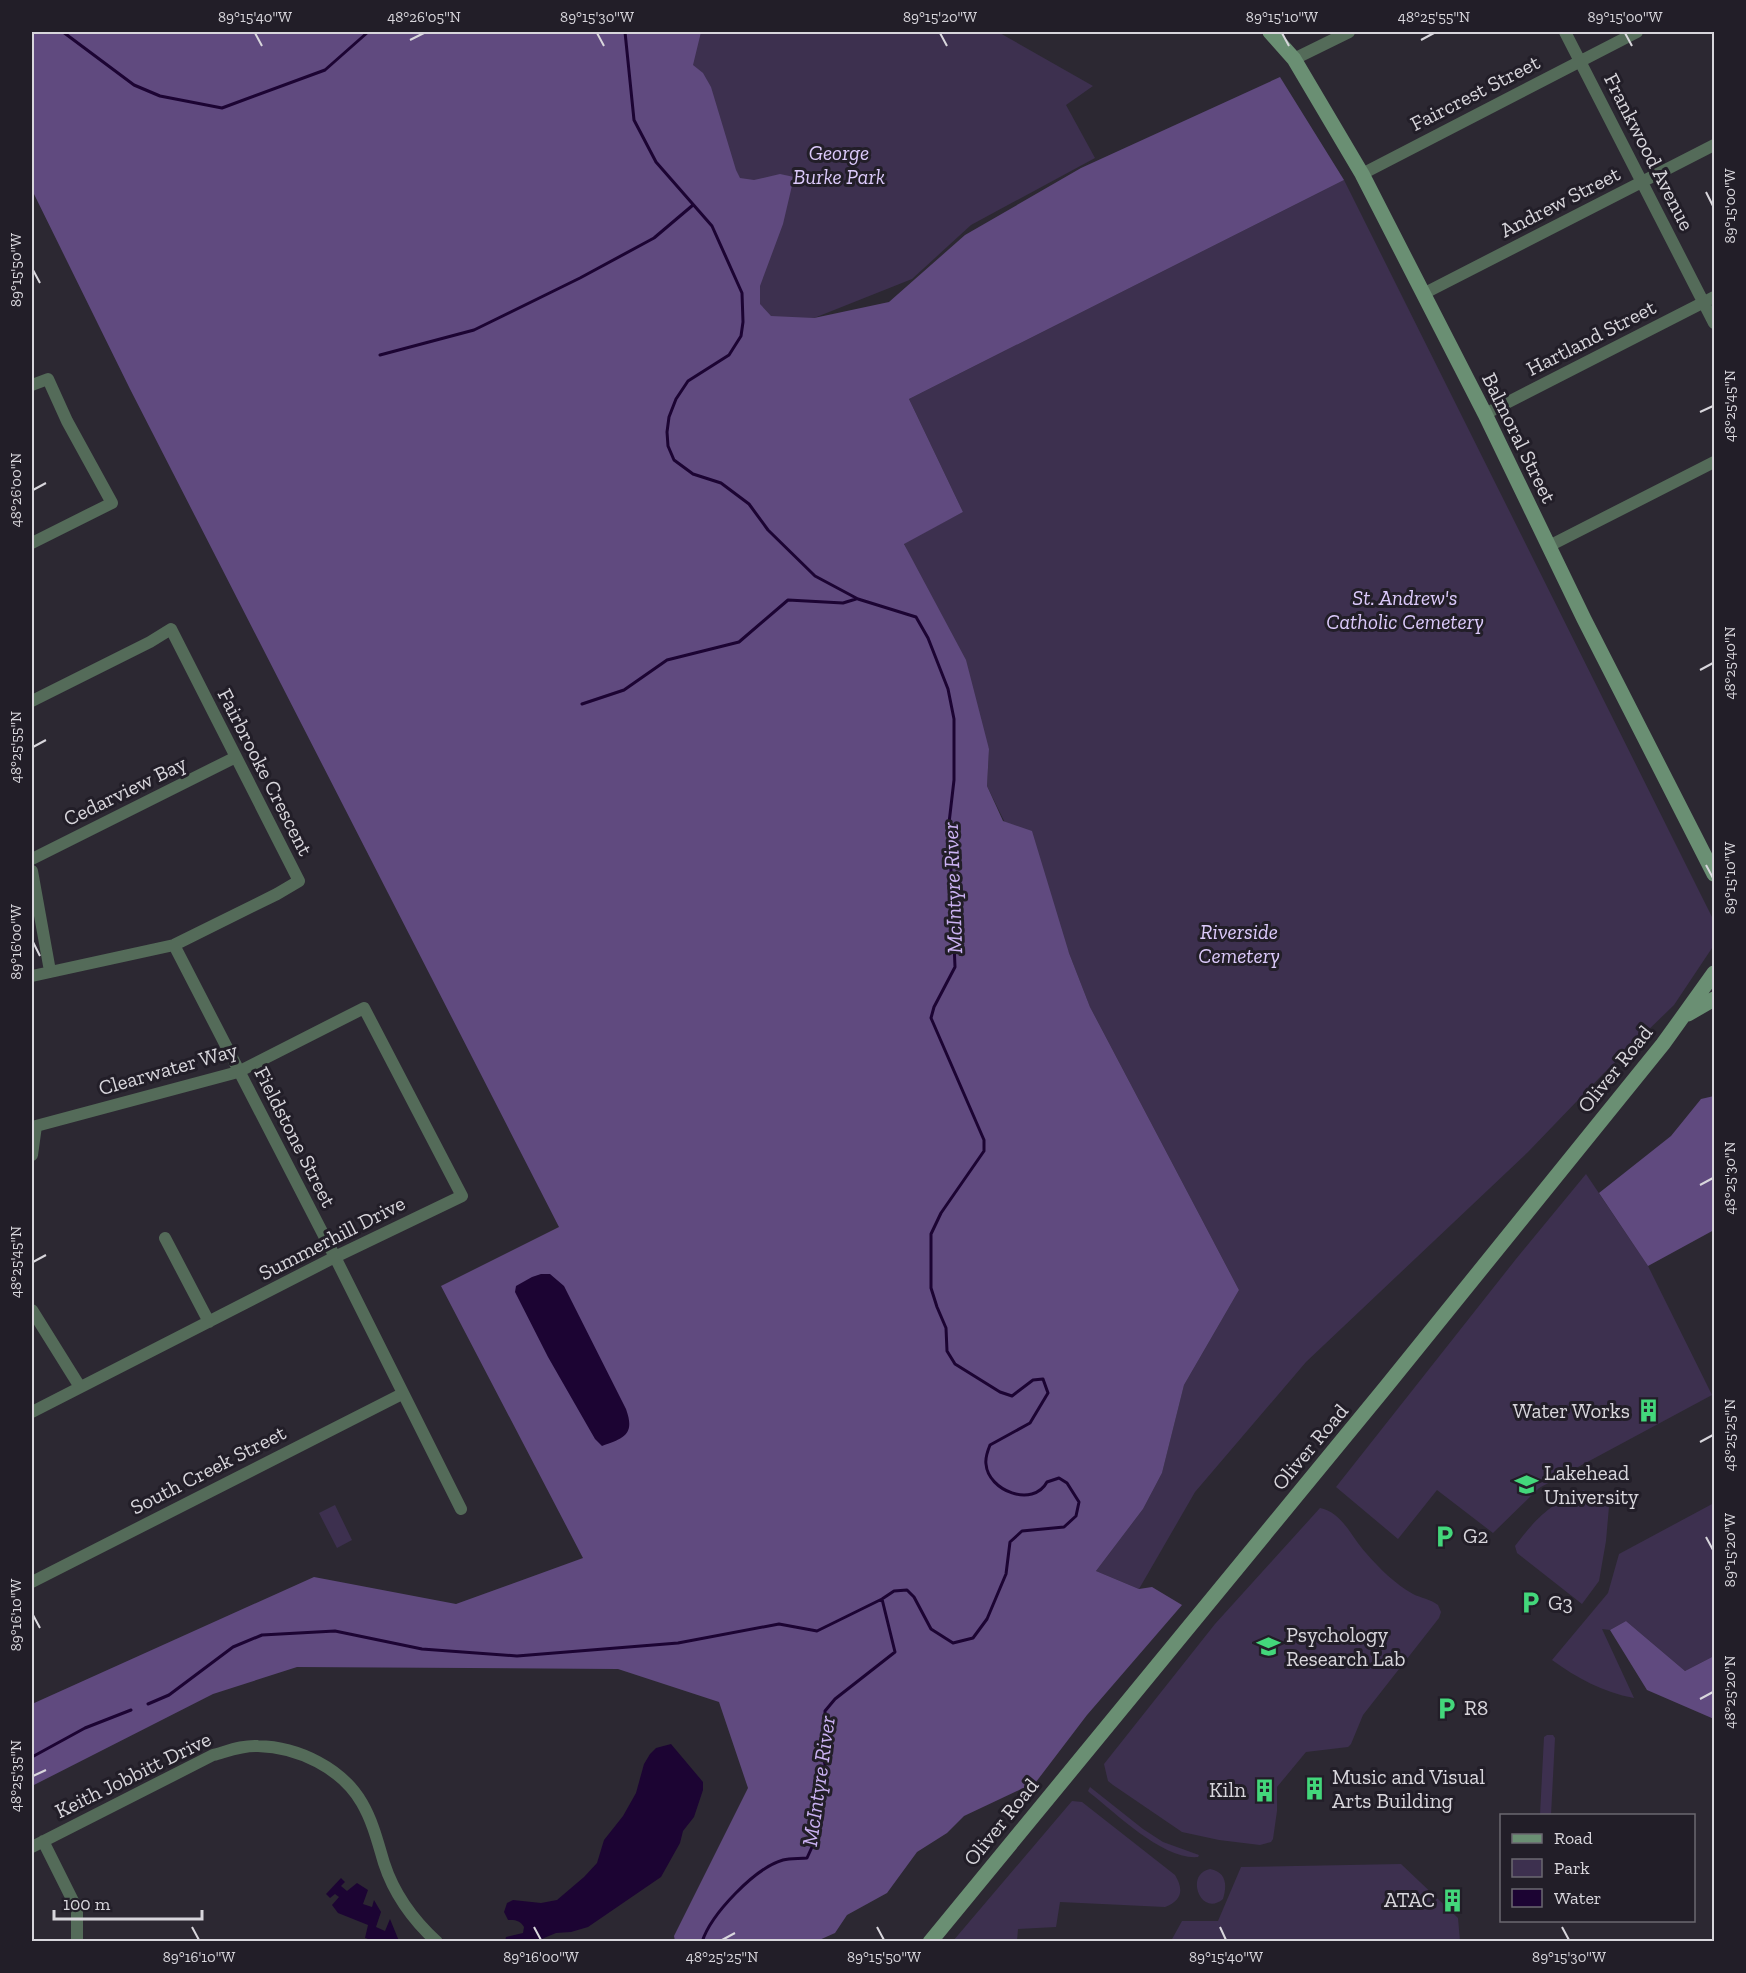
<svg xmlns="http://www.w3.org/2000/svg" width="1746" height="1973" font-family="'Zilla Slab',serif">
  <rect width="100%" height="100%" fill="#2c2832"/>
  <path fill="#3d304f" d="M635,32H998L1093,86L1066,105L1095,158L971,225L912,279L814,318L747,340Z
    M1344,180L1714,921V945L1674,1005L1603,1074L1528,1152L1306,1362L1195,1492L1139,1589L1096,1571L1143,1509L1162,1473L1184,1385L1239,1290L1090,1007L1069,953L987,786L989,749L904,543L963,512L909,399Z
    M1586,1174L1648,1266L1712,1395L1539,1488L1493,1533L1437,1490L1398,1539L1336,1487L1516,1259Z
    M1584,1490L1592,1502L1610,1495L1606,1541L1599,1581L1582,1604L1517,1553L1515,1546C1537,1517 1550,1504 1584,1490Z
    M1714,1503V1656L1685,1671L1626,1621L1610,1630L1602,1629L1634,1698C1602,1692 1577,1678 1552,1660L1608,1593L1619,1554Z
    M335,1505L352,1540L337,1548L319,1513Z
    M1320,1508C1342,1512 1352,1538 1366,1553C1379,1568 1395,1584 1413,1594C1421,1598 1430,1599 1438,1605L1441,1612L1439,1618L1363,1715L1351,1744L1348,1747L1306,1752L1277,1787V1811L1273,1839L1271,1842L1260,1845L1219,1840L1182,1832L1113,1785L1108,1781L1104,1764L1215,1624Z
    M1547,1735H1553L1555,1738L1551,1815H1540L1544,1737Z
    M1090,1787L1143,1829L1163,1842L1199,1855L1198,1857C1163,1860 1117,1814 1090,1793L1088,1791Z
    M1072,1801L1082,1802L1175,1875C1184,1890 1182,1900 1165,1907L1060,1902L1056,1927L1018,1929L1017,1941H953Z
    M1401,1864L1458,1918L1460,1941H1171L1182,1921H1218L1241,1867Z
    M1210,1869C1227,1872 1227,1886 1223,1899C1201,1918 1184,1874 1210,1869Z"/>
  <path fill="#604a7f" d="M32,32H701L693,65L703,73L711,87L736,170L740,178L754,180L780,174L794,177L783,224L760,286V304L771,316L814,318L889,302L965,235L1081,168L1280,77L1344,180L909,399L963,512L904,544L966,660L989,749L987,786L1003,821L1032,831L1069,953L1090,1007L1239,1290L1184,1385L1162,1473L1143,1509L1096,1571L1139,1589L1152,1587L1182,1605L1087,1715L1036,1782L964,1816L947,1833L917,1852L887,1893L847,1915L835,1933L817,1941H675L674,1936L748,1788L719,1702L618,1669L297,1667L213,1694L32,1786V1704L314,1577L456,1604L583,1558L441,1286L559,1227L130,389L32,190Z
    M1714,1096V1230L1648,1266L1599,1193L1671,1136L1701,1099Z
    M1626,1621L1685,1671L1714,1656V1719L1647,1690L1610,1630Z"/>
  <path fill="#1c0433" d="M541,1274H550L564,1286L626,1409C635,1434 625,1438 602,1446L595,1439L548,1357L515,1292L516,1286L532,1277Z
    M671,1744L703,1782V1790L694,1817L683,1831L680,1843L661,1877L588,1927L571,1932L556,1933L537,1941H505L506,1937L523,1933L524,1927C520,1920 515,1920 508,1920L504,1912L507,1903L513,1900L541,1903L557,1900L584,1877L597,1863L604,1840L623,1816L636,1793L644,1764L650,1754L656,1748Z
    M341,1878L345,1882L341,1886L347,1891L357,1883L368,1890L363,1904L372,1907L374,1900L381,1912L376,1927L385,1931L390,1919L399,1941H374L365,1938L368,1925L338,1913L332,1905L339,1897L335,1894L330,1898L326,1894Z"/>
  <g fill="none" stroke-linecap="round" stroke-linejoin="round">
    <path stroke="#1c0433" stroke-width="3" d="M63,32L134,85L160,96L222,108L325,70L368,32
      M380,355L474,330L580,278L654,238L693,205
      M582,704L624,690L667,660L739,642L788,600L843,603L856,599
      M148,1704L169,1695L233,1647L262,1635L335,1631L422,1649L517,1656L678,1643L779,1624L817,1631L882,1599L894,1591L907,1590L914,1597L931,1629L953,1643L973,1638L987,1619L1006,1574L1010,1542L1022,1531L1064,1527L1076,1516L1079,1502L1067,1483L1059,1478L1047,1482C1033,1508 988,1491 986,1464C985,1458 988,1450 990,1445L1030,1423L1048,1393L1043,1379L1033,1380L1012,1396L1000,1392L955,1364L947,1351L946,1328L937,1307L931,1288V1234L941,1213L984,1151V1140L931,1018L934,1007L955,967L949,823L954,780V719L948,689L928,638L916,617L858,599L815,576L768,530L749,504L721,483L693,474L674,460L668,446L667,432L669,417L676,399L688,381L729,355L741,336L743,322L742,293L712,226L656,162L634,120L625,32
      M32,1757L85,1728L131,1710
      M702,1942C711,1914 755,1868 783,1860C791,1858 800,1859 807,1858L812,1847L817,1814L814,1797L823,1781L825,1764L821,1750L825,1730V1711L835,1699L895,1652L882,1599"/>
    <path stroke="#546b59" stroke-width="12" d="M1565,32L1714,323
      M1294,59L1349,32
      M1362,174L1637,32
      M1423,294L1714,145
      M32,385L48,379L67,421L112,503L32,543
      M1485,414L1714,297
      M1549,546L1714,462
      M32,701L150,642L171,629L299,881L277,894L174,945L32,976
      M32,859L236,757
      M32,871L50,971
      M174,945L335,1257L461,1509
      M32,1155L36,1126L238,1072L364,1008L462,1196L335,1257L32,1412
      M165,1238L209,1322
      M32,1310L80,1387
      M32,1582L402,1394
      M43,1841L77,1909V1942
      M32,1847L213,1755C228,1751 243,1745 258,1746C298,1747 342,1768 362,1803C373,1822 378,1843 384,1863C394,1894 413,1920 437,1942"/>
    <path stroke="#6a8f73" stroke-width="15" d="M1270,32L1294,59L1362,174L1485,414L1584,619L1714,874
      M1688,1014L1714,999
      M930,1942L1385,1388L1663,1044L1714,973"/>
  </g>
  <path fill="none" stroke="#d8d6dc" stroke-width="2" d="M255,33L262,46M597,33L604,46M940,33L947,46M1282,33L1289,46M1625,33L1632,46M410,40L424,33M1421,40L1434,33M1706,192L1713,206M33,270L40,283M1700,412L1713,406M33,490L46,483M1700,670L1713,663M33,747L46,740M1706,865L1713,878M33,942L40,956M1700,1185L1713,1178M33,1262L46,1255M1700,1442L1713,1435M1706,1537L1713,1550M33,1615L40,1628M1700,1699L1713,1692M33,1776L46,1770M192,1927L199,1940M534,1927L541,1940M877,1927L884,1940M1220,1927L1226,1940M1562,1927L1569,1940M722,1940L735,1933"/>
  <defs>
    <symbol id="building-bare" viewBox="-9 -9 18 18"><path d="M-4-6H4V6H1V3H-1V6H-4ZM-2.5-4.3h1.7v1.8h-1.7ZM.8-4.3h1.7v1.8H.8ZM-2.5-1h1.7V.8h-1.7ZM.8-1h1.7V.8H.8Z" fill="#43d77b" stroke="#221e28" stroke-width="2.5" paint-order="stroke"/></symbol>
    <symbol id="university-bare" viewBox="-9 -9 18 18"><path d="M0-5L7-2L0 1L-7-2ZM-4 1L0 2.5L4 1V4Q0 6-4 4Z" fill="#43d77b" stroke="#221e28" stroke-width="2.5" paint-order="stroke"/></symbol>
    <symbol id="parking-bare" viewBox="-9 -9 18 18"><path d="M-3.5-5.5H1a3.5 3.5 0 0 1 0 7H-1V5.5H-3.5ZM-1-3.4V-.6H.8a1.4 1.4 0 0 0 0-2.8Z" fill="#43d77b" stroke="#221e28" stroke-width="2.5" paint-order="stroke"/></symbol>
  </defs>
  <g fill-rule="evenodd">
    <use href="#building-bare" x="1632" y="1394" width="33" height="33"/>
    <use href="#university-bare" x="1510" y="1468" width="33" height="33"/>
    <use href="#parking-bare" x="1428" y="1520" width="33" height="33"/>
    <use href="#parking-bare" x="1514" y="1586" width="33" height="33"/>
    <use href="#university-bare" x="1252" y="1630" width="33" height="33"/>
    <use href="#parking-bare" x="1430" y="1692" width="33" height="33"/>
    <use href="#building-bare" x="1298" y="1772" width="33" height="33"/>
    <use href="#building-bare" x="1248" y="1774" width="33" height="33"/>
    <use href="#building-bare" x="1436" y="1884" width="33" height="33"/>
  </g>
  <g text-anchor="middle" stroke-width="6" stroke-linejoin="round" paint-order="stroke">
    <g font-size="21" fill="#d8d6dc" stroke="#221e28">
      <text transform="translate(1475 93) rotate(-27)" y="7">Faircrest Street</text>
      <text transform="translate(1649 152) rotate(63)" y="7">Frankwood Avenue</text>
      <text transform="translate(1560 202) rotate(-27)" y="7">Andrew Street</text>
      <text transform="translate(1591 338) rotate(-27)" y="7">Hartland Street</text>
      <text transform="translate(1519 438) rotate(64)" y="7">Balmoral Street</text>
      <text transform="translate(265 772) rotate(63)" y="7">Fairbrooke Crescent</text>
      <text transform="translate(125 791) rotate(-26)" y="7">Cedarview Bay</text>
      <text transform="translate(168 1069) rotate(-16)" y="7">Clearwater Way</text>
      <text transform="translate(1615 1069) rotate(-51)" y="7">Oliver Road</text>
      <text transform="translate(295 1137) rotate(63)" y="7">Fieldstone Street</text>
      <text transform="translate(332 1238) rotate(-27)" y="7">Summerhill Drive</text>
      <text transform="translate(1310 1447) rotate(-50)" y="7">Oliver Road</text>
      <text transform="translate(208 1470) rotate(-27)" y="7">South Creek Street</text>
      <text transform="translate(133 1775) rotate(-26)" y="7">Keith Jobbitt Drive</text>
      <text transform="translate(1001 1822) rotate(-51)" y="7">Oliver Road</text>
    </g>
    <g font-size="21" font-style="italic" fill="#dccafb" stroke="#221e28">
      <text x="839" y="160">George<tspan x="839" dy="24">Burke Park</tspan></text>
      <text x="1405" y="605">St. Andrew's<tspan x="1405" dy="24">Catholic Cemetery</tspan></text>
      <text x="1239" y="939">Riverside<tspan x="1239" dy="24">Cemetery</tspan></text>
    </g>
    <g font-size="21" fill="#d8d6dc" stroke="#221e28" text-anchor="start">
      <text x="1630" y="1418" text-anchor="end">Water Works</text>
      <text x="1544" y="1480">Lakehead<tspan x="1544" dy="24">University</tspan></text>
      <text x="1463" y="1543">G2</text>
      <text x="1548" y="1610">G3</text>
      <text x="1286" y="1642">Psychology<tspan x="1286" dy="24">Research Lab</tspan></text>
      <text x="1464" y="1715">R8</text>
      <text x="1332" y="1784">Music and Visual<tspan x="1332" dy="24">Arts Building</tspan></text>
      <text x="1246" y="1797" text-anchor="end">Kiln</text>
      <text x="1435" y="1907" text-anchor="end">ATAC</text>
    </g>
    <g font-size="22" font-style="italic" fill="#cbb2f3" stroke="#221e28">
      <text transform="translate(952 888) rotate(-92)" y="8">McIntyre River</text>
      <text transform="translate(818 1781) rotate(-82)" y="8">McIntyre River</text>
    </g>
  </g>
  <rect width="1746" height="1973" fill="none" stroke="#221e28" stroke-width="66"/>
  <rect x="1500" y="1814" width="195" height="108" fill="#221e28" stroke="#6b6870" stroke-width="1.5"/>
  <rect x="1512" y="1834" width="30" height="9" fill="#6a8f73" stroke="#6b6870" stroke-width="1.5"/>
  <text x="1554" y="1844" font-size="18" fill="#d8d6dc">Road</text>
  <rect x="1512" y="1859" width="30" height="18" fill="#3d304f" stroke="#6b6870" stroke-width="1.5"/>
  <text x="1554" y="1874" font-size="18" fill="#d8d6dc">Park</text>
  <rect x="1512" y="1889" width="30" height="18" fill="#1c0433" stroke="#6b6870" stroke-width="1.5"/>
  <text x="1554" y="1904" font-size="18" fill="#d8d6dc">Water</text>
  <path d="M54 1910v9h148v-9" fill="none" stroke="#d8d6dc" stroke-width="3"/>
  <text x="63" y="1910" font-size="18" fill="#d8d6dc" stroke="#221e28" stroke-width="4.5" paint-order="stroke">100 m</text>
  <rect x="33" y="33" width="1680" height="1907" fill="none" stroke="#d8d6dc" stroke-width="2"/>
  <g font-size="15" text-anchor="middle" fill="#d8d6dc">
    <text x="255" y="22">89°15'40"W</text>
    <text x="424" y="22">48°26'05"N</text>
    <text x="597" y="22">89°15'30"W</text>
    <text x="940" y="22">89°15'20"W</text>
    <text x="1282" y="22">89°15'10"W</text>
    <text x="1434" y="22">48°25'55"N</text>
    <text x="1625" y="22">89°15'00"W</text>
    <text transform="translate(1730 206) rotate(-90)" y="5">89°15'00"W</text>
    <text transform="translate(16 270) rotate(-90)" y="5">89°15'50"W</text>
    <text transform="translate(1730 406) rotate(-90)" y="5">48°25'45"N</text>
    <text transform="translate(16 490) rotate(-90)" y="5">48°26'00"N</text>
    <text transform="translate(1730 663) rotate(-90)" y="5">48°25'40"N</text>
    <text transform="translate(16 747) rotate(-90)" y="5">48°25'55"N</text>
    <text transform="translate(1730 878) rotate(-90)" y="5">89°15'10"W</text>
    <text transform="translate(16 942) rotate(-90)" y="5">89°16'00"W</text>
    <text transform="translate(1730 1178) rotate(-90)" y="5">48°25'30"N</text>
    <text transform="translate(16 1262) rotate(-90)" y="5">48°25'45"N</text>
    <text transform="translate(1730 1435) rotate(-90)" y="5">48°25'25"N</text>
    <text transform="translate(1730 1550) rotate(-90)" y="5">89°15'20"W</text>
    <text transform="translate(16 1615) rotate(-90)" y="5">89°16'10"W</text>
    <text transform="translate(1730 1692) rotate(-90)" y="5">48°25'20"N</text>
    <text transform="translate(16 1776) rotate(-90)" y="5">48°25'35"N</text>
    <text x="199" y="1962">89°16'10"W</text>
    <text x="541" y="1962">89°16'00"W</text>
    <text x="722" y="1962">48°25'25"N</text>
    <text x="884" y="1962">89°15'50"W</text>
    <text x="1226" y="1962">89°15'40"W</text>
    <text x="1569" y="1962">89°15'30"W</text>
  </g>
</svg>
